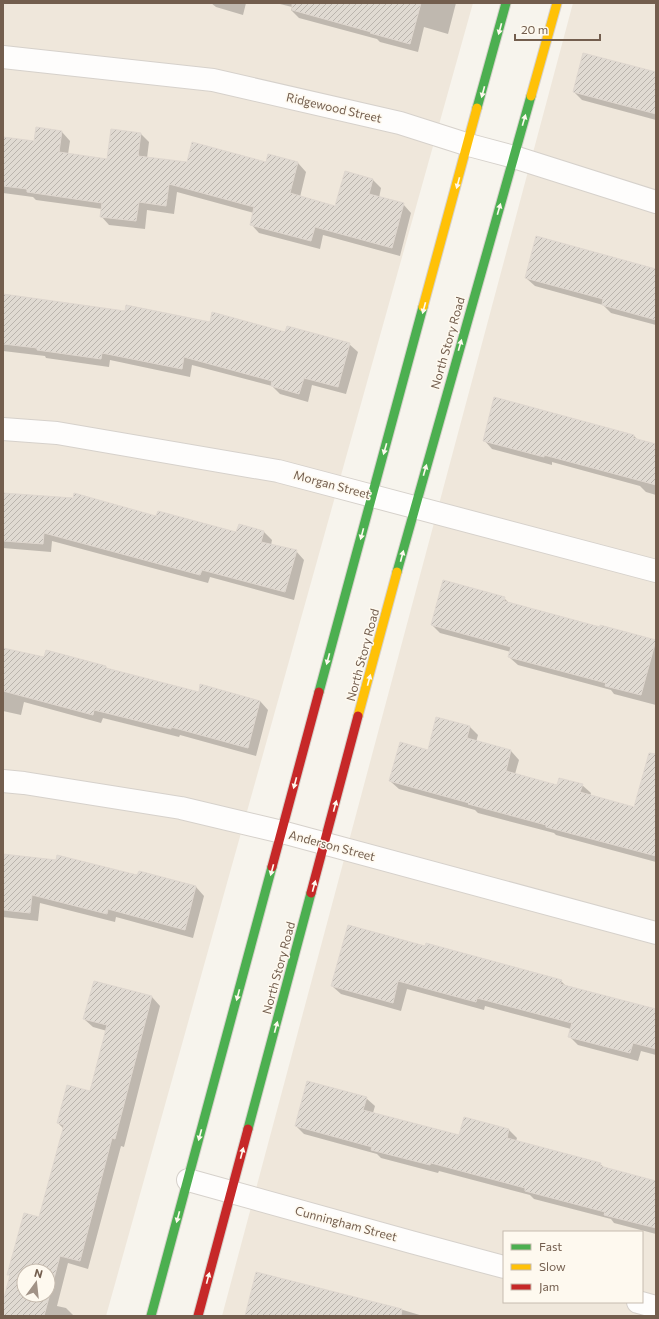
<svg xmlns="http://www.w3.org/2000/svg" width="659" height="1319" font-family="Commissioner,sans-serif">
  <defs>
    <pattern id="building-hatch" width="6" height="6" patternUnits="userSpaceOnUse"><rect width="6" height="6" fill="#e0dad2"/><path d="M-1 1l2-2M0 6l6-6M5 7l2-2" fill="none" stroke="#bab4ad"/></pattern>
  </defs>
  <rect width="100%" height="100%" fill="#f7f4ed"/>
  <path fill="#efe7db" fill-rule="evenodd" d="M3,3H473L106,1316H3ZM24,1271H48V1295H24Z
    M573,3H656V1316H222ZM504,1232H642V1302H504Z"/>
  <path fill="#0003" fill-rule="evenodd" d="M211,3H246L243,15L216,7Z
    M276,3H456L448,34L424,27L418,52L380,42L377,39L299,18L291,10L292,7Z
    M656,73V120L582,100L574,92Z
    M37,129L62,132L70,141L68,154L108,161L141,134L149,142L147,158L188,163H267L269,156L298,163L306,172L300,197L336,207L345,172L373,180L381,188L379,198L403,204L411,213L400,256L323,235L320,249L259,233L251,224L254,213L177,192L174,214L147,210L145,229L109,225L101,216L102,209L36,200L33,197L3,193V138L35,142Z
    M656,270V325L611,313L603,305L535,286L526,278Z
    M3,295L286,333L349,344L358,352L346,394L312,385L308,402L280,394L272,386L192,365L190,377L110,360L109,367L46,358L45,356L3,351Z
    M634,436L638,440L656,445V495L646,492L640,486L552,462V465L492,449L484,440Z
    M3,494L157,517L237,533L264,532L272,540L271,545L296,551L304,560L294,600L210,577L208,583L52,541L51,552L3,548Z
    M504,598L510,604L600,628L655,641L656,705L614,694L611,690L518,665L509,657L511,652L440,633L432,625Z
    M3,649L45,658L106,667L109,670L199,693L201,686L260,701L268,710L256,756L180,735L179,737L103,718L101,723L24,702L21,715L3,711Z
    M470,727L478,735L476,742L511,751L519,760L515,774L558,786L582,785L591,793L590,796L635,808L656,796V862L556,835L554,833L478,813L475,810L399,789L390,781L428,751Z
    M3,855L138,876L139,872L196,887L204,896L193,938L116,917L115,922L40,903L38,921L3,917Z
    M426,947L561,981L567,987L656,1010V1055L641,1051L638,1061L578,1045L569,1036L571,1029L485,1006L484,1010L407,989L401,1011L341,994L332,986Z
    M94,982L152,997L160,1006L124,1147L121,1146L88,1269L68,1263L57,1306L66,1308L74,1316H3V1305L11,1277L8,1274L40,1218L64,1129L58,1123L90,1092L107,1031L93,1027L84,1019ZM24,1271H48V1295H24Z
    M366,1098L375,1106L373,1113L460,1136L509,1130L517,1138L516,1141L600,1164L605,1168L656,1182V1234L614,1223L611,1219L534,1199L530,1195L439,1171L438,1173L381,1158L377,1154L304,1134L296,1126Z
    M393,1307L423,1316H246Z"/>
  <path fill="url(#building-hatch)" stroke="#dfd7cf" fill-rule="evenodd" d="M292,3H421L410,44L370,33L371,32L292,10Z
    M583,53L656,72V114L573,92Z
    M36,127L62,131L59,152L107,159L111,129L141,133L138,156L187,162L192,142L266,162L268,154L298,162L290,193L335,206L345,171L373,179L369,194L404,203L392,248L315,227L311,241L250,225L254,207L169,184L166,206L139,202L136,221L100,217L102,203L27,192V189L3,186V137L34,141Z
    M536,236L656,269V320L602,305L603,299L525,278Z
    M3,294L125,311L126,305L210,322L212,312L285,332L287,326L350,343L338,387L304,378L299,394L271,386L272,381L184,357L182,369L102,353L101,359L37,350V348L3,344Z
    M494,397L634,435L633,438L656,444V485L544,455V457L483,441Z
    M3,493L73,498L74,493L156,516L158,511L236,532L239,524L264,531L261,542L297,550L285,592L202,570L200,575L44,533L43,544L3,541Z
    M443,580L505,597L504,601L600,627V625L656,640L641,695L605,686L606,683L508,657L511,647L431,625Z
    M3,648L44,657L46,650L106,666V668L199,692L200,684L260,701L248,748L171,727V729L94,710L93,715L3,691Z
    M436,717L470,726L467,738L511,750L506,771L557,785L559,778L583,784L580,792L634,807L649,753L656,754V856L546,827V825L468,804L469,803L389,781L400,742L428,750Z
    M3,854L56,860L57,855L137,875L139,871L196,886L185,930L108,909L107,914L32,895L30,913L3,910Z
    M348,925L425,946L426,943L562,980L560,984L656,1009V1049L633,1043L630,1053L568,1037L572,1023L477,998L476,1002L398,981L393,1003L331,986Z
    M94,981L152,996L115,1139L112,1138L80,1261L60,1256L44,1316H3V1302L10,1275H7L24,1213L39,1217L64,1125L57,1123L67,1085L90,1091L107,1025L83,1019ZM24,1271H48V1295H24Z
    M307,1081L367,1097L363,1110L459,1135L464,1117L509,1129L507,1138L601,1163L600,1166L656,1181V1228L604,1215L605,1212L525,1191V1188L431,1163L430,1165L371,1150L372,1147L295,1126Z
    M256,1272L402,1309L401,1316H245Z"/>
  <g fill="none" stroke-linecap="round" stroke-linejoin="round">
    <defs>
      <path id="street" d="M3,57L213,80L400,123L469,145L514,157L656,202
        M3,429L57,433L278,471L656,571
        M3,781L24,783L181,808L282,832L656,933
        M188,1180L411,1242L504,1267
        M638,1302L656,1307"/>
      <path id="fast" d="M477,108L506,3
        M397,572L531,96
        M319,692L423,307
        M248,1129L311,893
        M151,1316L272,867"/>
      <path id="slow" d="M531,96L557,3
        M423,307L477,108
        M358,716L397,572"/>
      <path id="jam" d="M272,867L319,692
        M311,893L358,716
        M198,1316L248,1129"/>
    </defs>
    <use href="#street" stroke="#d6d1cb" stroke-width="24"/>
    <use href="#fast" stroke="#d6d1cb" stroke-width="11"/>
    <use href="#slow" stroke="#d6d1cb" stroke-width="11"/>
    <use href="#jam" stroke="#d6d1cb" stroke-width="11"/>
    <use href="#street" stroke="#fefdfc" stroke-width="22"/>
    <use href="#fast" stroke="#4caf50" stroke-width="9"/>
    <use href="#slow" stroke="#ffc107" stroke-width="9"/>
    <use href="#jam" stroke="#c62828" stroke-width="9"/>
  </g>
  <defs><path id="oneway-solid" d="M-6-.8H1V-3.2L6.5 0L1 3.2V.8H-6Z"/></defs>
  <g fill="#fef9ef">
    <use href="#oneway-solid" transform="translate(500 29) rotate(105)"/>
    <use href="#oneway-solid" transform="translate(483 92) rotate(105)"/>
    <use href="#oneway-solid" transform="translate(524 120) rotate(-74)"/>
    <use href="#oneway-solid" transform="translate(458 183) rotate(105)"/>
    <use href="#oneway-solid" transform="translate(499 209) rotate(-74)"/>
    <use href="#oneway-solid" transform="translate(424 308) rotate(105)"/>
    <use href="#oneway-solid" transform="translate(460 345) rotate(-74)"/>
    <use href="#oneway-solid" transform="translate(385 449) rotate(106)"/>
    <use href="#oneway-solid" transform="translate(425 470) rotate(-74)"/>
    <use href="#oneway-solid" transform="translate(362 534) rotate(105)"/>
    <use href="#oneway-solid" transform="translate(402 556) rotate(-75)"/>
    <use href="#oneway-solid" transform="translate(328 659) rotate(105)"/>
    <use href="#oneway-solid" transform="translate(369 680) rotate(-75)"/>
    <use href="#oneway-solid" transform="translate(295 783) rotate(105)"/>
    <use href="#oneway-solid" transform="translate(335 806) rotate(-75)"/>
    <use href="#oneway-solid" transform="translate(272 870) rotate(105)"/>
    <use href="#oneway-solid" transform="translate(314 886) rotate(-75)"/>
    <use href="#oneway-solid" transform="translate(238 995) rotate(105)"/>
    <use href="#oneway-solid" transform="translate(276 1027) rotate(-75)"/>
    <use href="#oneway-solid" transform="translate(200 1135) rotate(105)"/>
    <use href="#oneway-solid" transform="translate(242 1153) rotate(-75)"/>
    <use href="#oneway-solid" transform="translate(178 1217) rotate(105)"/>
    <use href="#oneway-solid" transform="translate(208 1278) rotate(-75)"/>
  </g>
  <g text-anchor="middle" stroke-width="3" stroke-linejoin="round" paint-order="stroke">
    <g font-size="12" fill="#735e4e" stroke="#fef9ef">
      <text transform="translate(334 108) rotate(13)" y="4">Ridgewood Street</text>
      <text transform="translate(448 343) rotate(-74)" y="4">North Story Road</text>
      <text transform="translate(332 485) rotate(15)" y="4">Morgan Street</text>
      <text transform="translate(363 655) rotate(-75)" y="4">North Story Road</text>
      <text transform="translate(332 846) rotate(15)" y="4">Anderson Street</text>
      <text transform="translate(279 968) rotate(-75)" y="4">North Story Road</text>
      <text transform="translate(346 1224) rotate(15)" y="4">Cunningham Street</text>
    </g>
  </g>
  <rect width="659" height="1319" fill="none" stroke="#735e4e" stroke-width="8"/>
  <rect x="503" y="1231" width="140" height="72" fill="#fef9ef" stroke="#c6bbaf"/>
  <rect x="511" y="1244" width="20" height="6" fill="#4caf50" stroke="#c6bbaf"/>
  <text x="539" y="1251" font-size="12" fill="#735e4e">Fast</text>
  <rect x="511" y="1264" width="20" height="6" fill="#ffc107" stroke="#c6bbaf"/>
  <text x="539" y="1271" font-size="12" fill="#735e4e">Slow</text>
  <rect x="511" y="1284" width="20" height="6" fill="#c62828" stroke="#c6bbaf"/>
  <text x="539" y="1291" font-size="12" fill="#735e4e">Jam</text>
  <g transform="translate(36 1283) rotate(15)"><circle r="19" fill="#fef9ef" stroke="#c6bbaf"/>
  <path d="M0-3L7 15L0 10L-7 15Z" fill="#a19286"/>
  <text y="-6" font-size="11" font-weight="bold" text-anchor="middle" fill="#735e4e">N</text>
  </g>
  <path d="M515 34v6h85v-6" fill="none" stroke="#735e4e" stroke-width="2"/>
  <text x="521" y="34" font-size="12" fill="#735e4e" stroke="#fef9ef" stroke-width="3" paint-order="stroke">20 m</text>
</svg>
